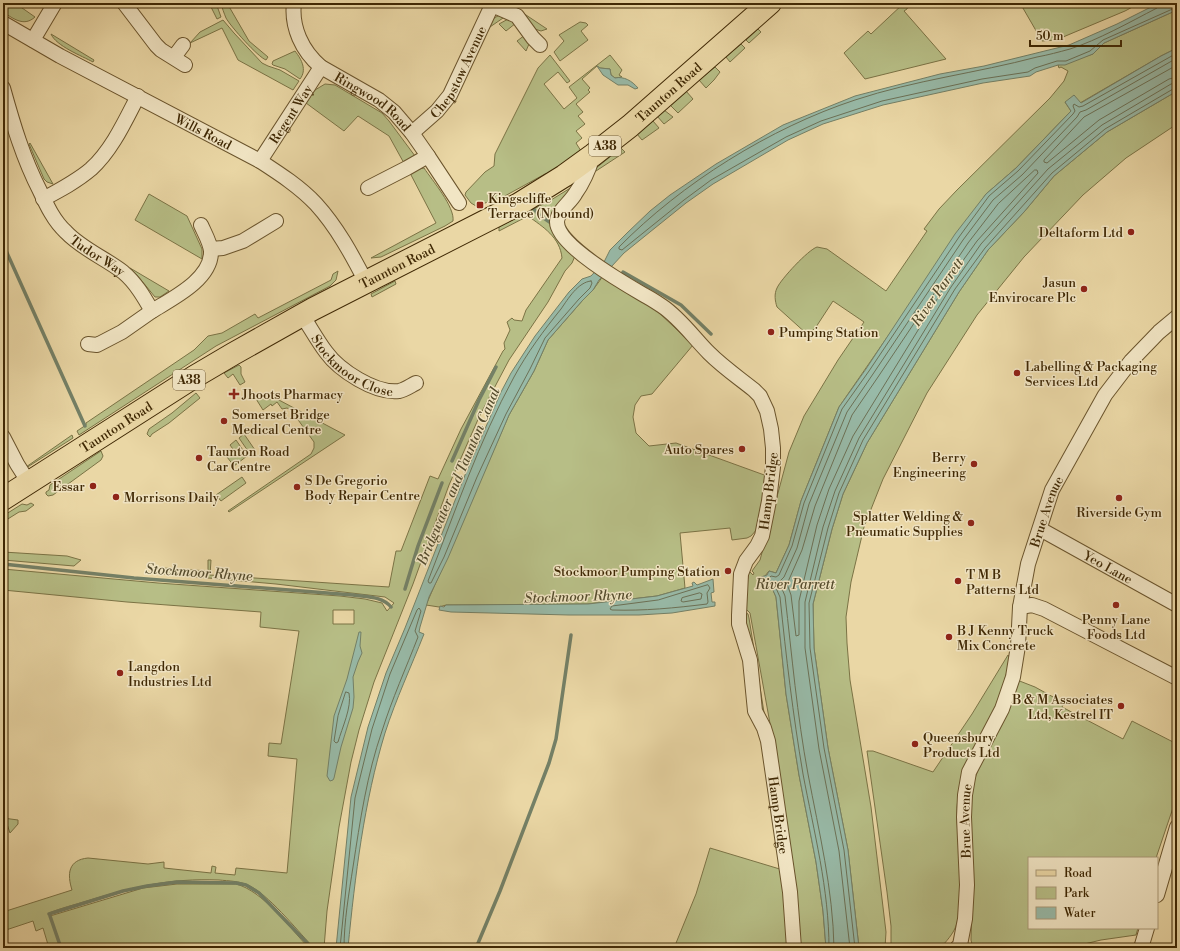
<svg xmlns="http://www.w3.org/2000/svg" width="1180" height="951" font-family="'Libre Bodoni',serif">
  <rect width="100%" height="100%" fill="#ead7a5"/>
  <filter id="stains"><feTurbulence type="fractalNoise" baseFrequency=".005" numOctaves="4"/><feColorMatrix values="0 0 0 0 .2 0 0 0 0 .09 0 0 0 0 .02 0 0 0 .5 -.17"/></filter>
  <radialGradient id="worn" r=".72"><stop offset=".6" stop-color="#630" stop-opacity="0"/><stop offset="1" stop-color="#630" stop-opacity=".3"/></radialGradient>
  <path fill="#b7be86" stroke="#7b7345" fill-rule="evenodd" d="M3,3H15L35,17C24,27 14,19 3,12Z
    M209,3H216L221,17L217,19Z
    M221,3H227L249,41L268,57L266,60C258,57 231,27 226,18C224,13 222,8 221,3Z
    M904,3H909L907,9L904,11L946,59L865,79L844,53L868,31L871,34Z
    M1020,3H1140L1125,11L1075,32L1056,40L1042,41Z
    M1177,10V48L1161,56L1080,103L1065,102L1071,111L1016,168L986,194L839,407L801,501L789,545L776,573L769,571L761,581L772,588L776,597L786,694L799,775L816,862L823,911L826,948H800L771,729L750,613L745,608V594L749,571L753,575L754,573L752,571L760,560L789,452L804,416L838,360L864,322L833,301L816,327L808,335L777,307C775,301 774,294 777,288C781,279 808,250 817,247L827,249L886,291L927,231L924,229L939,209L957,190L1050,98L1064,81L1068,71L1061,67L1059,68L1058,65L1093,54L1104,43Z
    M520,11L547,29L541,31L535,29Z
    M500,15L506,16L487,29L494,18Z
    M510,18L516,23L506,31L499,24Z
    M223,20L234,33L262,63L268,66L280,70L299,81L293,90L238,60L222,28L190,43L200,32Z
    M580,22L586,23L588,25L581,31L588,40L560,61L554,52L564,41L559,35Z
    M758,29L761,32L749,43L746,40Z
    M51,34L94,60L93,62C82,56 56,46 51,34Z
    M525,35L529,44L526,51L517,41Z
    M741,44L745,48L730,62L726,57Z
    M295,51C302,60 307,70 300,79L285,69L273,65L272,64L273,61Z
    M550,55L570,81L567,83L558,72L544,84L564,109L577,98L569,87L610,55L622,70L619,75L622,77L615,78L611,75L610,69L600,68L597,66L582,79L590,88L588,90L590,92L576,104L583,112L578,116L585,124L576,131L582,138L576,143L581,151C571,159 558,172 545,174L503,197L476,206L471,203L465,195L466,192L485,172L494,166L495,154L538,68Z
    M715,67L720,72L714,80L706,88L699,80Z
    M325,84L335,85L382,113L389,121L415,156L405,165L389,136L358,116L344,131L306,103L315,90Z
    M686,91L693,99L678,113L670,105Z
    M1177,91V124L1126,158L1083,195L1024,257L977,315L927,393L883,479L864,527L851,582L846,617L847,643L850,680L871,807L886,932L885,948H859L848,850L828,748L814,648L813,604L832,529L843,494L867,443L959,292L988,250L1024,212L1054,176L1107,132Z
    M664,110L673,117L664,124L657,116Z
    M653,121L659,128L642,140L637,134Z
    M30,143L53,184L47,182L44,179L29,144Z
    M621,148L625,152L596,171L595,169Z
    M424,168C432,180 455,207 453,221L445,226L381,257L371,258L436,223L410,173L419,169Z
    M572,187L556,211L575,256L572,263L565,271L548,302L509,360L480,415L449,485L413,584L374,682L359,730L351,762L339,827L327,911L324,948H312V946C296,929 268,894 248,885C239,881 229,881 219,880C170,878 132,887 87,901C74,905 61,908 49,913L50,916L143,888L177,884H236C263,891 289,927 309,948H49L43,928L36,931L33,921L3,931V912L72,890C67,874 68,860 88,858L148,864L164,862V868L211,873L212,866L216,867L215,873L235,875L236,868L287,873L297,759L268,756L269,743L281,744L299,631L260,627L261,612L127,602L3,590V569L158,583L340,596L365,599L382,603L387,611L394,603L385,597L276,584L163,574V568L208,571V560H211L210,575L389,587L396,551H401L430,476L438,479L461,429L503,351L505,349L504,343L510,330L507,322L512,318L514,320L522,321L526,310L562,258C560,237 543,227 528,216L499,231V227L551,200ZM333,610H354V624H333Z
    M149,194L187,216L202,249V259L135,220Z
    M130,268L169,291L160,297H155L137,275L130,269Z
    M338,271L336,280L330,286L216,346L79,435L77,431L86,425V423L194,350L208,336L222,333L255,314L258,318L331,280L333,274Z
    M603,276L654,308L693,345L652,394L641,396L635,405L633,417L636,433L649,446L676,443L767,476L759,527L751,536L747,538L732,540L730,528L680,533L685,588L657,596L588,604L446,605L439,607L426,605L509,415L534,371L548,340L582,301L593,290Z
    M395,281L396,284L372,297L371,294Z
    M239,365L241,367V374L245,382L240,385L233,374L228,378L224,373Z
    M251,391L264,399H277L345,435L229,512L228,511L311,454L314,448V442L291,410L287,408L282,409L277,402L272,406L271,404L263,410Z
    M196,393L200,398L169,423L152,434L150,437L147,434L149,429L172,413Z
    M244,434L255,450L250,454L239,438Z
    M72,435L73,438L26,468V467Z
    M236,440L247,456L234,466L227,457L235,452L230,445Z
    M101,451L103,456L101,460L53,495L48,496L46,494V492L49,490L50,485Z
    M242,477L246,483L221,501L216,495Z
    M31,503L34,505L26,511L19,512L3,522V516L22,504L27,505Z
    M3,552L67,556L81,560L74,566L3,560Z
    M744,611L748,614L749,618L766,725L762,717L747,637Z
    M1008,655L1010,658C1004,691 989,722 975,752C968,770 958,788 957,807C956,844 968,891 956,926C953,934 946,942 940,948H891V926L887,892L867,751H873L933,772L972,714Z
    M1017,680L1035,687L1064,703L1062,707L1123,739L1132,721L1177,744V796L1156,858H1029V928H1138L1136,935L1101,940L1068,948H973L971,940L972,895L970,826L972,787L980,764Z
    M3,818L18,820V824L10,833L7,824L3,825Z
    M710,848L783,870L790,948H674L696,894Z"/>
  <path fill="#98baa8" stroke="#748066" d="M1159,3H1177V10L1104,43L1093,54L1065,65H1058L1036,72L1030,76L983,83L883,105L823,124L788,140L713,184L686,203L650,232L624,253L599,280L593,290L582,301L548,340L534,371L509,415L498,441L448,558L429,597L420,627L419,632L424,634C411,667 396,699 385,733C364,802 355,876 348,948H336L351,797L368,727L386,673L405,628L465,475L501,392L511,373L535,336L569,292L582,279L591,276L604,262L610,250L627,233L650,211L670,195L716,164L783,125L855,96L940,74L984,66L1069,45L1117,24Z
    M1177,48V91L1107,132L1054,176L1024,212L988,250L959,292L867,443L843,494L832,529L813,604L814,648L828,748L848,850L859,948H826L823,911L816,862L799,775L786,694L776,597L772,588L761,581V577L767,575L769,571L776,573L789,545L801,501L839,407L866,369L955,234L986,194L1016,168L1071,111L1065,102L1074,95L1081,103L1161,56Z
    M597,66L600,68L610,69L611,75L615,78C624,76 632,81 638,88L635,89L628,85H618L603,75Z
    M713,579L714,592L711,593L712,602H715V606L672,613L639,615H569L451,612L439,610L440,606L444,607L446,605L588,604L657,596L693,586L692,583L694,582L697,585Z
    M359,632H361L360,646L362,653L358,662L353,677L354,697L353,708L341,747L334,778L333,780L330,781L327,776L334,716L347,679Z"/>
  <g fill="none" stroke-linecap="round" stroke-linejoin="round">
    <path stroke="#6c7156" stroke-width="1" d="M1160,3L1159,6L1157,8C1130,22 1098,40 1070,49C1059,52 1048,55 1037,57C977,73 915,80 855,100C770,128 682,183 619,247V249L622,250L684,200L711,180L786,137L821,121L882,101L982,79L1028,72L1035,68L1057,61H1066L1090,51L1103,40L1177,7
      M1177,65L1084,117L1044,160V162L1047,163L1099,120L1169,79L1177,77
      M1035,170H1037L1038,173L977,241L947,283L853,436L829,489L817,525L799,601V635L796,636L791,595L787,584L802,550L815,506L852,415L878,377L968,243L998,204Z
      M591,281L592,283L590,288L579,299L545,338L530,369L506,414L477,477L444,557L431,583H429L428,581C455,512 479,441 514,377C527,353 544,330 561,309C568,299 578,282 591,281Z
      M708,585L710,588L707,593L708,602L707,604C675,608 644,611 612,610L610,609L612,606L658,600Z
      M700,593L702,594L701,599L683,602L681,601L682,598Z
      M346,692L349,693C352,707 342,728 338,742L336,743L334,741L338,716Z
      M340,948L355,798L372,729L390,674L417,610L419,608L421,611L415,631L418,637C406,668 392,699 382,731C367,774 360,821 353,867C349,893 344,921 344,948
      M829,948C829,889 814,832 803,774C793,715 786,656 780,597L775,586L769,581L768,579L771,576L776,577L779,575L792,546L804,503L842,409L869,371L959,237L989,196L1018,171L1073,114L1075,111L1073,106L1074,104L1079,107L1083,106L1177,53
      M834,948C833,889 819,832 808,774C797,715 792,656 785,596L779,582L784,577L797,548L809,504L847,412L873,374L963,240L993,200L1022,175L1077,117L1080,112L1086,110L1177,58
      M850,948L839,851L819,749L805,648V602L823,527L835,491L859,438L951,287L981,244L1048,169L1102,125L1171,84L1177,83
      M855,948L844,850L824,748L810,648L809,603L828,528L839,493L863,440L955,289L985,248L1052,173L1105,129L1173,89L1177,88"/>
    <path stroke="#748066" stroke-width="3.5" d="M533,208L538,214L551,223
      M3,244L85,426
      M623,272L681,305L711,334
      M3,426L7,434
      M452,461L479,400L496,367
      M3,564L134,578L353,595C366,597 382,596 391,607
      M405,589L418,546L442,483
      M49,914L123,891L147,886L177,882L236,883L246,885L259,893L312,948
      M50,916L61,948
      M476,948L500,891L549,763L556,739L571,635"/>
    <defs>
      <g id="minor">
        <path d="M124,3L156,45L161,50L185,65"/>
        <path id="s1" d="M294,3C291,27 302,51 321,67L379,100L394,112L412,133L428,156L459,203"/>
        <path d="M492,5L517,16L533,38L540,45"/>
        <path id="s2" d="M3,23L60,56L260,161C280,174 300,187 316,204C337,227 352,255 366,282"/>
        <path d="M33,40L55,3"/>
        <path d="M174,57L183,45"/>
        <path id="s3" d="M3,88C13,124 23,158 40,191C47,206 54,221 66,232C82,249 105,258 123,272C136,283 144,297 152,311C173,298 212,279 211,251C210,242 204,232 201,225"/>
        <path id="s4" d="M412,133L437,111L450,95L493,3"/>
        <path id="s5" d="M593,156C589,169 583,183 575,194C570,203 557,211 557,222C557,245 625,284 644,295C650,298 656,302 662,306C680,318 694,338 709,353C723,367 739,378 754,390L760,396L767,411L771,429L773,448V467L769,501L762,536L757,546L746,561L741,574L739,615V624L750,660L755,711L764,728L768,741L790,892L794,948"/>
        <path id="s6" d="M260,161L321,67"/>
        <path d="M368,188L407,168L428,156"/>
        <path d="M43,199C60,190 77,181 91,169C112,150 125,121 138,96"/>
        <path d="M211,249L223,248L243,241L276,221"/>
        <path id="s7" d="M302,315C310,327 317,340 326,352C339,370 375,394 399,391C405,390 410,386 416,383"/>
        <path d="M88,344L97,345L122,332L152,311"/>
        <path d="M3,437L17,464L29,483"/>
        <path id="s8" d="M1040,529L1177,605"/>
        <path d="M1020,607L1032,605L1044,609L1177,678"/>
        <path d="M1157,895L1177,827"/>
        <path id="s9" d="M957,948L960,945L965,919L967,885L964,817L965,795L969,772L1002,709L1013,677L1018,646L1020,607L1028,564L1052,490L1105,395L1131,361L1159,332L1177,317"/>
        <path d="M1141,948L1147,928"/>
      </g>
      <g id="primary">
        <path id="s10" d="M3,499L194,377L233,354L313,309L519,204L564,176L593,155L630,126L770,3"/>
      </g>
    </defs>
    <use href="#minor" stroke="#6a542c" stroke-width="16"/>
    <use href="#primary" stroke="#3f2804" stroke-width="24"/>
    <use href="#minor" stroke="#f1e5c4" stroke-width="14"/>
    <use href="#primary" stroke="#ead7a5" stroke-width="22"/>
  </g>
  <g fill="#8f2418" stroke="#f1e5c4" stroke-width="1.5">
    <rect x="476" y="201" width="8" height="8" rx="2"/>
    <circle cx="1131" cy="232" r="4"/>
    <circle cx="1084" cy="289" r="4"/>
    <circle cx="771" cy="332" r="4"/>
    <circle cx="1017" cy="373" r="4"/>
    <path d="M232 388h4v4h4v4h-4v4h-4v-4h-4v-4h4z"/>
    <circle cx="224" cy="421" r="4"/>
    <circle cx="742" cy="449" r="4"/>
    <circle cx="199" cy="458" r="4"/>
    <circle cx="974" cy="464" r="4"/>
    <circle cx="93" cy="486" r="4"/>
    <circle cx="297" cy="487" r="4"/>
    <circle cx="116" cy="497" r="4"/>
    <circle cx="1119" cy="498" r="4"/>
    <circle cx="971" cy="523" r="4"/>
    <circle cx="728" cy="571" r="4"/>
    <circle cx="958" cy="581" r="4"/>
    <circle cx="1116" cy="605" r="4"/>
    <circle cx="949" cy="637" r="4"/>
    <circle cx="120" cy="673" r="4"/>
    <circle cx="1121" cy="706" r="4"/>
    <circle cx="915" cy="744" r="4"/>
  </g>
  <g text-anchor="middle" stroke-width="3" stroke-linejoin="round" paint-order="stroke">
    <g fill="#f1e5c4" stroke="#74613e" stroke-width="1">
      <rect x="589" y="136" width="32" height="20" rx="3"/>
      <rect x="173" y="370" width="32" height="20" rx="3"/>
    </g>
    <g font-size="12" font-weight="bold" fill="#3f2804">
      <text x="605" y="150">A38</text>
      <text x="189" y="384">A38</text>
    </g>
    <g font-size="13" fill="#3f2804" stroke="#f1e5c4">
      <text dy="5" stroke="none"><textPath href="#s4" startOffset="78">Chepstow Avenue</textPath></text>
      <text dy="5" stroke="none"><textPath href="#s10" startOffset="782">Taunton Road</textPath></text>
      <text dy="5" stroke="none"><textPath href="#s1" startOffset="135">Ringwood Road</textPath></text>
      <text dy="5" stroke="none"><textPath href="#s6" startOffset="56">Regent Way</textPath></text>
      <text dy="5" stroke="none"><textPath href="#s2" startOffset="228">Wills Road</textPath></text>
      <text dy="5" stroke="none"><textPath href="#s3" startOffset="198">Tudor Way</textPath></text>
      <text dy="5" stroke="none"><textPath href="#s10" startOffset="458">Taunton Road</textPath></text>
      <text dy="5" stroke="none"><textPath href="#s7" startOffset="74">Stockmoor Close</textPath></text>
      <text dy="5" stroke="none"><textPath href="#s10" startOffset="134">Taunton Road</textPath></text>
      <text transform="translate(768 491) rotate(-83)" y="5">Hamp Bridge</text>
      <text dy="5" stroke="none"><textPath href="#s9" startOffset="453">Brue Avenue</textPath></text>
      <text dy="5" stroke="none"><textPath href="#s8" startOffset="78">Yeo Lane</textPath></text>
      <text dy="5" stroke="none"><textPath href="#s5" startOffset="780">Hamp Bridge</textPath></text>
      <text dy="5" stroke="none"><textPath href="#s9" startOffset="129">Brue Avenue</textPath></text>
    </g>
    <g font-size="13" fill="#3f2804" stroke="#f1e5c4" text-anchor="start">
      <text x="488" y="203">Kingscliffe<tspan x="488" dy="15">Terrace (N bound)</tspan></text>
      <text x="1123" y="237" text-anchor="end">Deltaform Ltd</text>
      <text x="1076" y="287" text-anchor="end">Jasun<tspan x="1076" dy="15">Envirocare Plc</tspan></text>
      <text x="779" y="337">Pumping Station</text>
      <text x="1025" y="371">Labelling &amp; Packaging<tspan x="1025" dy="15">Services Ltd</tspan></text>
      <text x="242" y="399">Jhoots Pharmacy</text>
      <text x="232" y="419">Somerset Bridge<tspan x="232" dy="15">Medical Centre</tspan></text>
      <text x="734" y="454" text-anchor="end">Auto Spares</text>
      <text x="207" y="456">Taunton Road<tspan x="207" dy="15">Car Centre</tspan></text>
      <text x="966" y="462" text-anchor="end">Berry<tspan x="966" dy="15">Engineering</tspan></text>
      <text x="305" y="485">S De Gregorio<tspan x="305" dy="15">Body Repair Centre</tspan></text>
      <text x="85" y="491" text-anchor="end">Essar</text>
      <text x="124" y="502">Morrisons Daily</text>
      <text x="1119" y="517" text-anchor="middle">Riverside Gym</text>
      <text x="963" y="521" text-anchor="end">Splatter Welding &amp;<tspan x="963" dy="15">Pneumatic Supplies</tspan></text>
      <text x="720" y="576" text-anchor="end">Stockmoor Pumping Station</text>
      <text x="966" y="579">T M B<tspan x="966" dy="15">Patterns Ltd</tspan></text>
      <text x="1116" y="624" text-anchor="middle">Penny Lane<tspan x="1116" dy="15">Foods Ltd</tspan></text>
      <text x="957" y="635">B J Kenny Truck<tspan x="957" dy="15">Mix Concrete</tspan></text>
      <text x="128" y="671">Langdon<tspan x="128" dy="15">Industries Ltd</tspan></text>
      <text x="1113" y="704" text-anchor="end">B &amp; M Associates<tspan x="1113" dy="15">Ltd, Kestrel IT</tspan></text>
      <text x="923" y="742">Queensbury<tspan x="923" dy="15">Products Ltd</tspan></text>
    </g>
    <g font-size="14" font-style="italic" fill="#554c2d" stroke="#f1e5c4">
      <text transform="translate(937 292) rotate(-55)" y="5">River Parrett</text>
      <text transform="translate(458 476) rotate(-67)" y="5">Bridgwater and Taunton Canal</text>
      <text transform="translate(199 572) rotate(4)" y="5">Stockmoor Rhyne</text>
      <text x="795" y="589">River Parrett</text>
      <text transform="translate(578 596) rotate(-2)" y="5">Stockmoor Rhyne</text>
    </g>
  </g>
  <rect width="1180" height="951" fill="none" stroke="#ead7a5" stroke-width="16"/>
  <rect x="4" y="4" width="1172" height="943" fill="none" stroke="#3f2804" stroke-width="2"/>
  <rect x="8" y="8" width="1164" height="935" fill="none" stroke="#3f2804"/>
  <rect x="1028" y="857" width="130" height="72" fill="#f1e5c4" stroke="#aa9977"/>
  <rect x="1036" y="870" width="20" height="6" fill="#ead7a5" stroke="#aa9977"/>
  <text x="1064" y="877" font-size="12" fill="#3f2804">Road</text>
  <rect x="1036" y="887" width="20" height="12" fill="#b7be86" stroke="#aa9977"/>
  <text x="1064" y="897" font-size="12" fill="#3f2804">Park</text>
  <rect x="1036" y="907" width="20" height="12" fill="#98baa8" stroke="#aa9977"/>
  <text x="1064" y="917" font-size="12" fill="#3f2804">Water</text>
  <path d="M1030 40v6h91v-6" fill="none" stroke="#3f2804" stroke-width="2"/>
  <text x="1036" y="40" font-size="12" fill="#3f2804" stroke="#f1e5c4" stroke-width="3" paint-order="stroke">50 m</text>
  <rect width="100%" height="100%" filter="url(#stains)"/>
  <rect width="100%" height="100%" fill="url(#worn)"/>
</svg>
